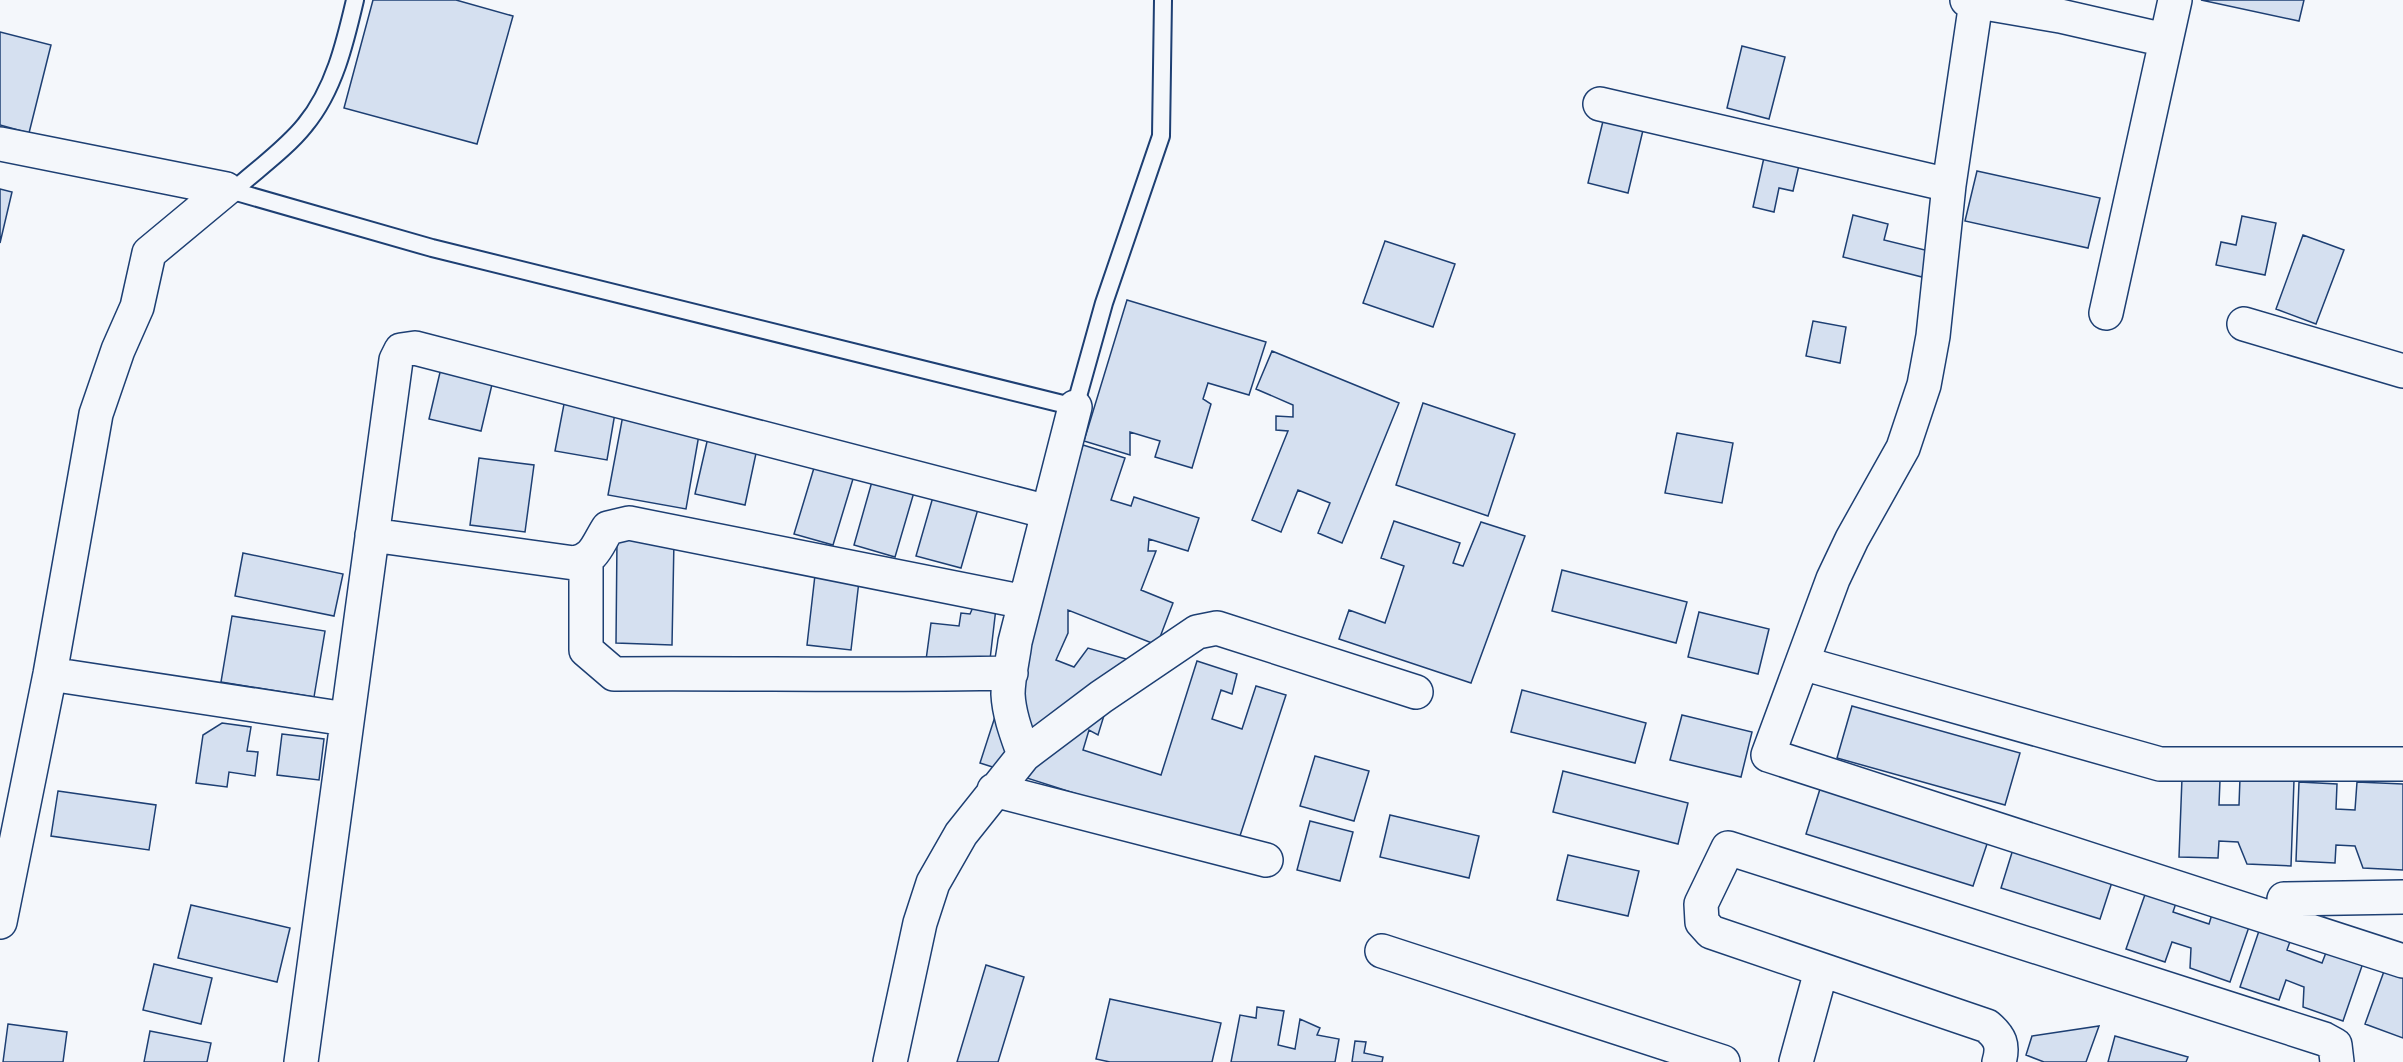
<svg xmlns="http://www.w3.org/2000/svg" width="2403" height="1062" font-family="Rubik,sans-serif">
  <rect width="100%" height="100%" fill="#f4f7fb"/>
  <path fill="#d5e0f0" stroke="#1d3f73" stroke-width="1.5" d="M373,0H456L513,16L477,144L344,108Z
    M2201,0H2304L2299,21Z
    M0,32L51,45L29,133L0,125Z
    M1742,46L1785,57L1769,119L1727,108Z
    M1604,117L1644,126L1628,193L1588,183Z
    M1765,153L1800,161L1793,191L1779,188L1774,212L1753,207Z
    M1977,171L2100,198L2088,248L1965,221Z
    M0,189L12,192L0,243Z
    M1853,215L1888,224L1884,240L1929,251L1922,277L1843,257Z
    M2242,216L2276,223L2265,275L2216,265L2221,242L2236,245Z
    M2303,235L2344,250L2316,324L2276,309Z
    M1385,241L1455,264L1433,327L1363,303Z
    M1127,300L1266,342L1249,395L1208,383L1203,399L1211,404L1192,468L1155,457L1160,441L1130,432V455L1084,441Z
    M1813,321L1846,327L1840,363L1806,356Z
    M1272,351L1399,403L1342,543L1318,533L1330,503L1298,490L1281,532L1252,520L1288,431L1276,430V416L1293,417V405L1256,389Z
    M442,364L494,376L481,431L429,419Z
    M1423,403L1515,434L1488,516L1396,485Z
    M564,404L615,413L607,460L555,451Z
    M623,415L700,429L686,509L608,495Z
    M709,433L758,444L745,505L695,494Z
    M1677,433L1733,443L1722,503L1665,493Z
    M1083,445L1125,458L1111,500L1131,506L1134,497L1199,518L1188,551L1149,539L1148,551H1156L1141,590L1173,603L1157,645L1068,610V633L1056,660L1074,667L1088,648L1126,659L1119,683H1114L1098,735L1089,730L1083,750L1161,775L1197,661L1237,674L1232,694L1221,690L1212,719L1242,729L1256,686L1286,695L1237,845L980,763Z
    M479,458L534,465L525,532L470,525Z
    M817,458L856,469L833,545L794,534Z
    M875,471L917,482L895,557L854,545Z
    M935,490L980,502L961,568L916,556Z
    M1394,521L1460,543L1453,563L1463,566L1481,522L1525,536L1471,683L1339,639L1349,610L1385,623L1404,566L1381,558Z
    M617,539L674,540L672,645L616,643Z
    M243,553L343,574L334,616L235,596Z
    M1562,570L1687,602L1676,643L1552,611Z
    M815,575L859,581L851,650L807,645Z
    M974,605L996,608L989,668L926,660L931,623L959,626L961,613L970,614Z
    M1699,612L1769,629L1758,674L1688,657Z
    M232,616L325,631L314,697L221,682Z
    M1522,690L1646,723L1635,763L1511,732Z
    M1852,706L2020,753L2005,805L1837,758Z
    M1682,715L1752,732L1741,777L1670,760Z
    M222,723L251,727L247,751L258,752L255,776L229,772L227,787L196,783L203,735Z
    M282,734L324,739L319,780L277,775Z
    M1315,756L1369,771L1354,821L1300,806Z
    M1563,771L1688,803L1678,844L1553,812Z
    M2182,778L2220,780L2219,805H2239L2240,778L2294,780L2291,866L2247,864L2238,842L2219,841L2218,858L2179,857Z
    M2299,782L2337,784L2336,809L2355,810L2357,782L2403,784V870L2363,868L2355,846L2336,845L2335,863L2296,861Z
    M1820,789L1988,841L1973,886L1806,834Z
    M58,791L156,805L149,850L51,836Z
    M1390,815L1479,836L1469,878L1380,857Z
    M1310,821L1353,832L1340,881L1297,870Z
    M2014,846L2114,876L2100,919L2001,888Z
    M1568,855L1639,871L1628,916L1557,900Z
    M2148,886L2178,897L2173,912L2209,924L2213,911L2250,924L2230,982L2190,968L2191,948L2172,942L2165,962L2126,949Z
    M191,905L290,928L277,982L178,958Z
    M2261,925L2292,936L2287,950L2322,963L2327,950L2363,963L2343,1021L2303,1007L2304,987L2286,980L2279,1000L2240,987Z
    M2387,963L2403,968V1038L2365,1024Z
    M154,964L212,978L201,1024L143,1010Z
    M986,965L1024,977L998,1062H957Z
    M1110,999L1221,1023L1212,1062H1110L1096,1059Z
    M1257,1007L1284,1011L1278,1045L1295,1049L1300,1019L1320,1028L1317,1035L1339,1039L1335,1062H1231L1240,1015L1256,1018Z
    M8,1024L67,1032L63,1062H3Z
    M2099,1026L2086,1062H2044L2026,1055L2032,1036Z
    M150,1031L211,1043L207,1062H144Z
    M2115,1036L2188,1057L2186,1062H2108Z
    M1355,1041L1366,1042L1364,1053L1383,1057L1382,1062H1352Z"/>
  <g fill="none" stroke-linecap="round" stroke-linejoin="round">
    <defs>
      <path id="lane" d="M233,191L432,248L1075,407L1104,303L1161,136L1163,0
        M233,191C256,170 286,149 305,125C334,90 345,43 355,0"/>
      <path id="street" d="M1967,0L2060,16L2165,40
        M1976,2L1949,185L1933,336L1924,385L1903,448L1852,539L1833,579L1768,755L2403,961
        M1600,104L1949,185
        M0,144L226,189
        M2106,313L2175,0
        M2244,324L2403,371
        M372,535L574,563C595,559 597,545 608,528L629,523L1025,602
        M586,561V650L614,674C746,673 878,676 1011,673
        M1802,663L2160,764H2403
        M50,674L346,719
        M1024,755C1017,735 1009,715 1008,694C1008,678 1013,659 1015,642L1075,407
        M994,790L1266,860
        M2284,899L2403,897
        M0,922L50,674L96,414L118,350L137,307L149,253L226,189
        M1382,951L1723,1062
        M301,1062L396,360L401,350L415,348L1048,512
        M890,1062L920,923L933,883L961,834L1024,755L1101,697L1197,632L1217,628L1416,692
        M1796,1062L1821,971
        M1999,1062C2004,1045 2000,1037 1987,1026L1711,932L1702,922L1701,904L1728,848L2324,1039L2335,1045L2337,1062"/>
    </defs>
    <use href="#lane" stroke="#1d3f73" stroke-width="20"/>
    <use href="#street" stroke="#1d3f73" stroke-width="36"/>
    <use href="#lane" stroke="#f4f7fb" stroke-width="16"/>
    <use href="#street" stroke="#f4f7fb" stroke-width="33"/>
  </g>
</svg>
